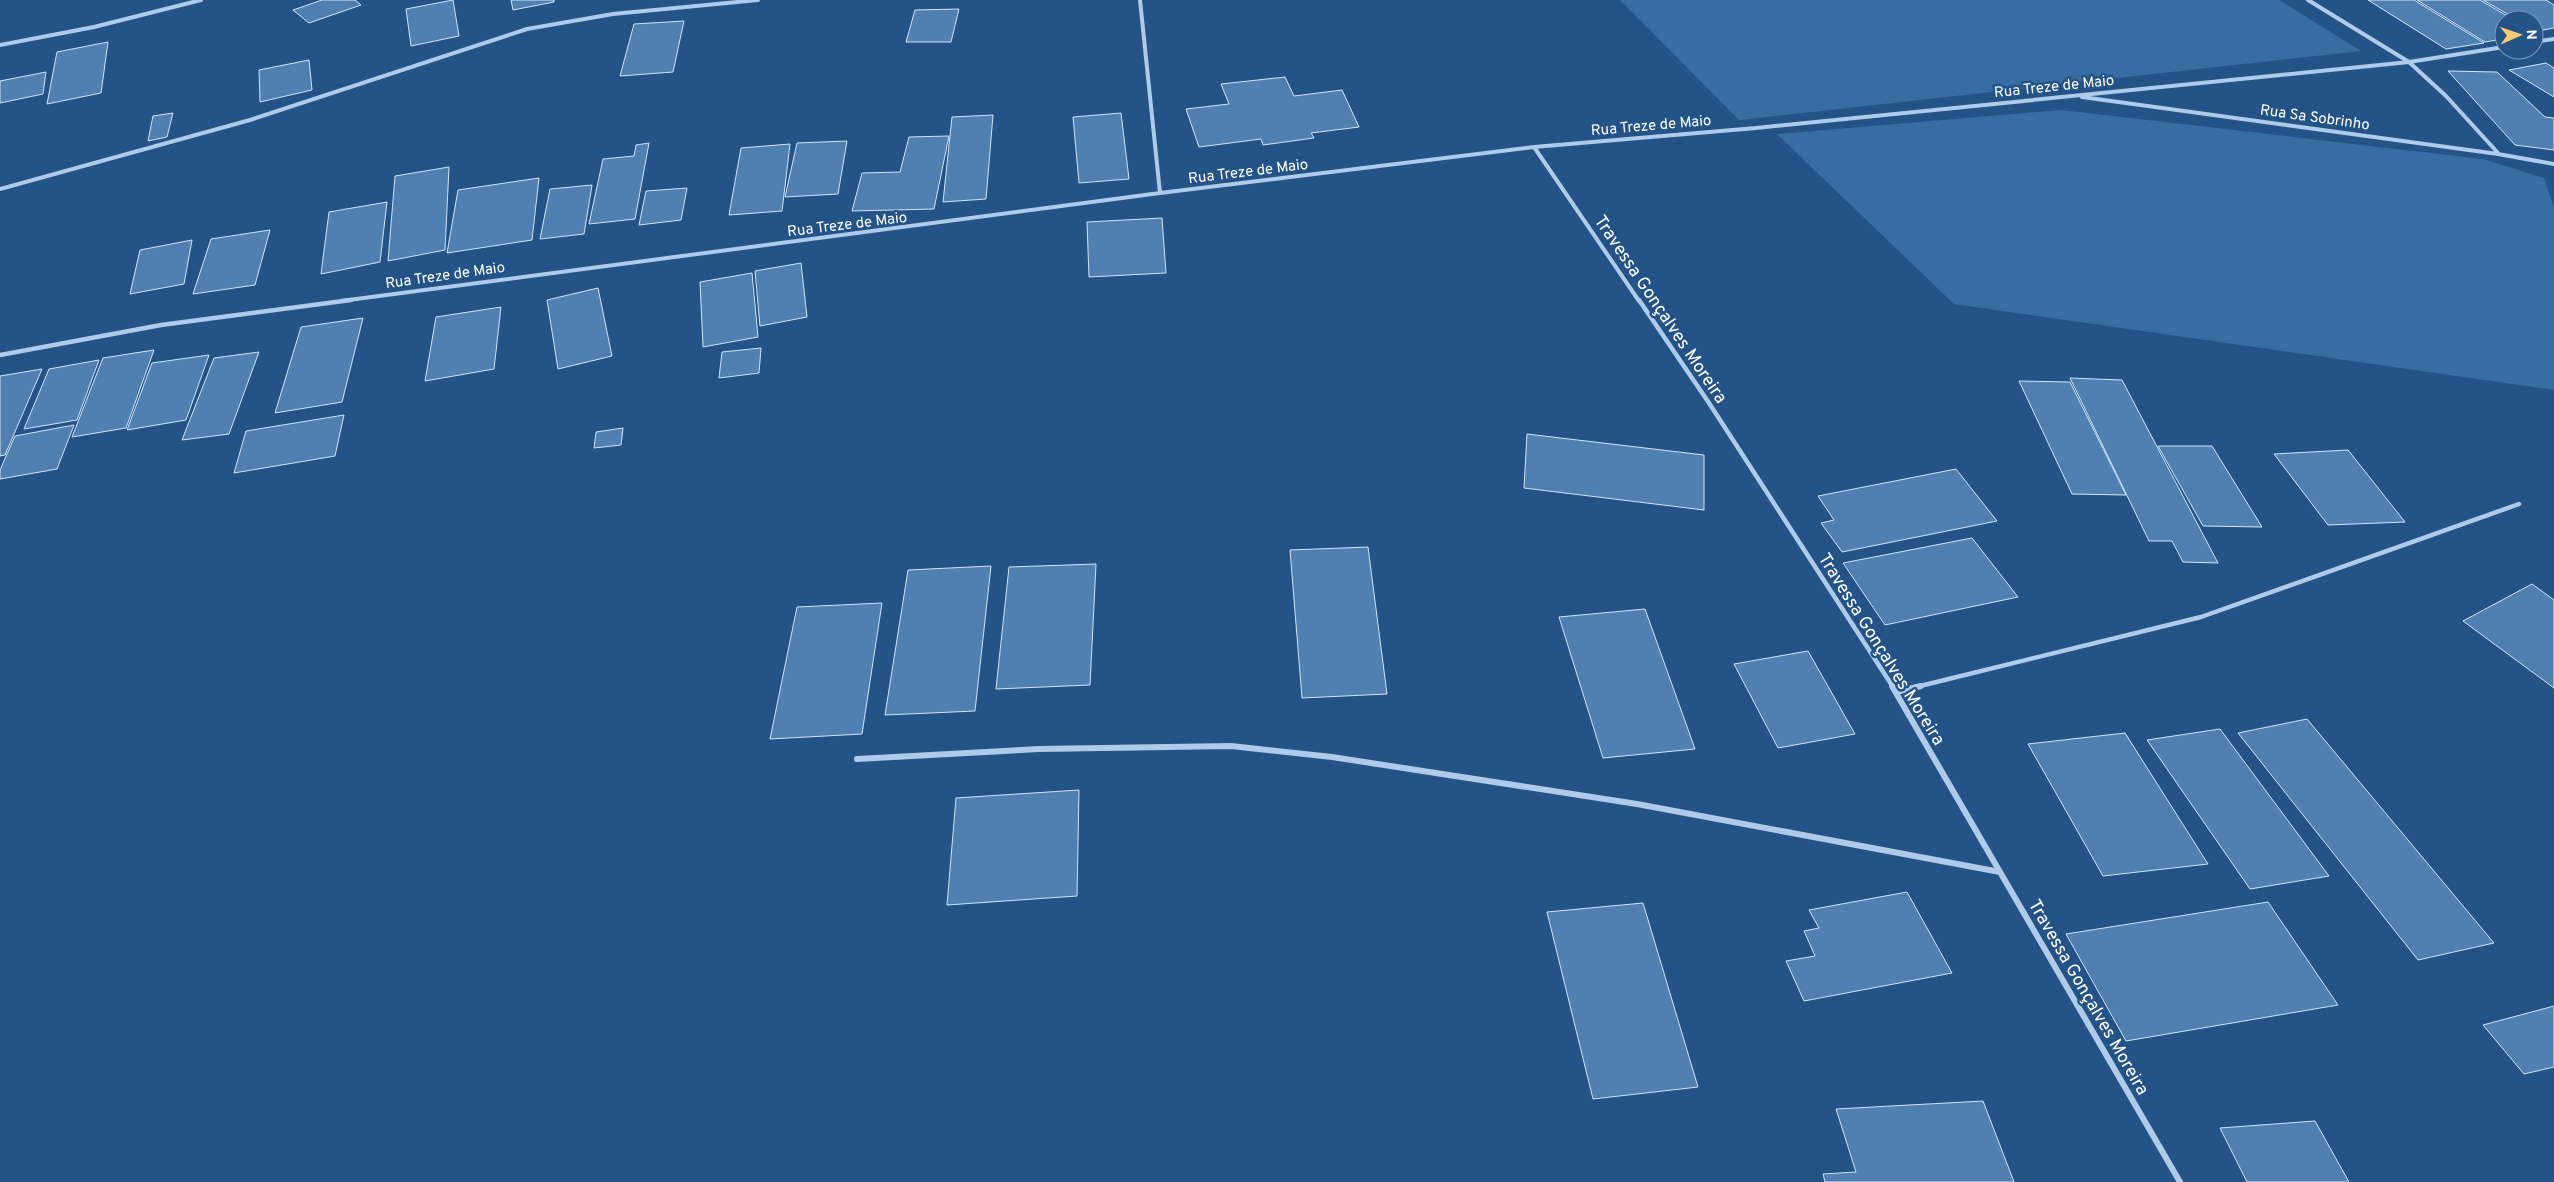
<svg xmlns="http://www.w3.org/2000/svg" width="2554" height="1182" font-family="Overpass,sans-serif">
  <rect width="100%" height="100%" fill="#245388"/>
  <path fill="#386da4" d="M1620,0H2279L2361,51L1739,120Z
    M2061,110L2483,159L2544,178L2554,207V390L1954,304L1777,134Z"/>
  <path fill="#507fb1" stroke="#d4e5f7" d="M322,0H355L361,5L309,23L293,10Z
    M453,0L459,36L411,46L406,9Z
    M511,0H554V2L513,10Z
    M2368,0H2414L2484,43L2446,49Z
    M2417,0H2480L2514,20H2504V39L2485,42Z
    M2483,0H2546L2554,5V28L2538,31L2534,29V20H2518Z
    M959,9L951,42H906L915,10Z
    M684,21L673,72L620,76L634,24Z
    M108,42L101,93L47,104L57,52Z
    M309,60L312,90L260,102L259,70Z
    M2546,63L2554,68V97L2509,70Z
    M2448,71L2497,72L2545,117L2554,118V150L2515,145Z
    M46,72L43,94L0,103V81Z
    M1285,77L1294,96L1342,90L1359,127L1311,133L1314,138L1263,145L1261,139L1199,147L1186,109L1229,104L1221,84Z
    M173,113L167,137L148,141L153,116Z
    M1121,113L1129,179L1079,183L1073,117Z
    M993,115L986,199L943,202L952,117Z
    M949,136L934,209L852,211L862,173L900,172L909,137Z
    M847,141L838,194L785,197L797,143Z
    M649,143L635,219L589,224L603,159L634,156L636,145Z
    M790,144L782,211L729,215L741,148Z
    M449,167L445,250L388,261L395,176Z
    M539,178L532,240L447,253L458,190Z
    M592,185L584,234L540,239L550,189Z
    M687,188L681,220L639,225L646,191Z
    M387,202L380,262L321,274L329,212Z
    M1162,218L1166,273L1089,277L1087,222Z
    M270,230L255,285L193,294L211,239Z
    M192,240L184,284L130,294L140,250Z
    M801,263L807,317L760,326L755,271Z
    M752,273L758,337L703,347L700,282Z
    M598,288L612,356L558,369L547,300Z
    M501,307L494,369L425,381L436,317Z
    M363,318L342,402L275,413L301,327Z
    M761,348L759,373L719,378L722,352Z
    M154,350L126,428L72,437L103,358Z
    M259,352L229,434L182,440L214,358Z
    M209,355L186,420L127,430L152,363Z
    M99,360L77,420L24,429L49,369Z
    M42,369L5,455L0,456V376Z
    M2070,378L2122,380L2218,563L2183,562L2172,541H2149Z
    M2019,381L2070,382L2126,495L2072,494Z
    M344,415L335,456L234,473L246,431Z
    M74,425L57,469L0,479V470L15,436Z
    M623,428L621,445L594,448L596,432Z
    M1527,434L1704,455V510L1524,488Z
    M2158,446H2212L2262,527L2203,526Z
    M2348,450L2405,522L2328,525L2274,454Z
    M1956,469L1997,521L1842,552L1821,523L1834,520L1818,496Z
    M1972,538L2018,597L1885,625L1843,563Z
    M1368,547L1387,694L1302,698L1290,550Z
    M1096,564L1090,685L996,689L1009,567Z
    M991,566L975,711L885,715L908,570Z
    M2532,584L2554,600V688L2463,621Z
    M882,603L862,734L770,739L797,607Z
    M1645,609L1695,749L1603,758L1559,617Z
    M1808,651L1855,734L1778,748L1734,664Z
    M2307,719L2494,943L2418,960L2238,733Z
    M2220,729L2329,876L2250,889L2147,740Z
    M2125,733L2208,864L2103,876L2028,744Z
    M1079,790L1077,896L947,905L956,798Z
    M1907,892L1952,973L1804,1001L1786,961L1815,956L1804,931L1819,928L1809,910Z
    M2268,902L2338,1005L2126,1041L2066,934Z
    M1643,903L1698,1087L1593,1099L1547,912Z
    M2554,1006V1067L2524,1074L2483,1025Z
    M1983,1101L2014,1182H1825L1823,1174L1856,1172L1836,1109Z
    M2315,1121L2349,1182H2247L2220,1128Z"/>
  <g fill="none" stroke-linecap="round" stroke-linejoin="round">
    <path stroke="#afcbe9" stroke-width="4" d="M1140,0L1160,193
      M2308,0L2409,62L2446,96L2498,153
      M2534,42L2554,39
      M0,45L94,27L201,0
      M2082,97L2498,154L2554,164
      M1534,147L1639,301
      M0,189L250,120L527,29L613,14L758,0
      M341,301L1160,193L1534,147L1756,128L2409,62L2504,47"/>
    <path stroke="#afcbe9" stroke-width="4.5" d="M1639,300L1709,403L1893,687
      M0,355L161,325L351,300
      M1916,687L2201,617L2519,504"/>
    <path stroke="#afcbe9" stroke-width="6" d="M1892,686L2180,1182
      M1896,692L1921,686
      M857,759L1039,749L1231,746L1332,757L1637,804L2000,872"/>
  </g>
  <g text-anchor="middle" stroke-width="5" stroke-linejoin="round" paint-order="stroke">
    <g font-size="15" fill="#fff" stroke="#245388">
      <text transform="translate(2054 86) rotate(-6)" y="5">Rua Treze de Maio</text>
      <text transform="translate(2315 117) rotate(8)" y="5">Rua Sa Sobrinho</text>
      <text transform="translate(1651 125) rotate(-5)" y="5">Rua Treze de Maio</text>
      <text transform="translate(1248 171) rotate(-7)" y="5">Rua Treze de Maio</text>
      <text transform="translate(847 224) rotate(-7)" y="5">Rua Treze de Maio</text>
      <text transform="translate(445 275) rotate(-8)" y="5">Rua Treze de Maio</text>
    </g>
    <g font-size="18" fill="#fff" stroke="#245388">
      <text transform="translate(1661 309) rotate(56)" y="6">Travessa Gonçalves Moreira</text>
      <text transform="translate(1882 649) rotate(58)" y="6">Travessa Gonçalves Moreira</text>
      <text transform="translate(2089 997) rotate(60)" y="6">Travessa Gonçalves Moreira</text>
    </g>
  </g>
  <g transform="translate(2519 35) rotate(88)"><circle r="24" fill="#245388" stroke="#7c98b8"/>
  <path d="M0-4L9 19L0 12L-9 19Z" fill="#f4ca73"/>
  <text y="-8" font-size="14" font-weight="bold" text-anchor="middle" fill="#ffffff">N</text>
  </g>
</svg>
